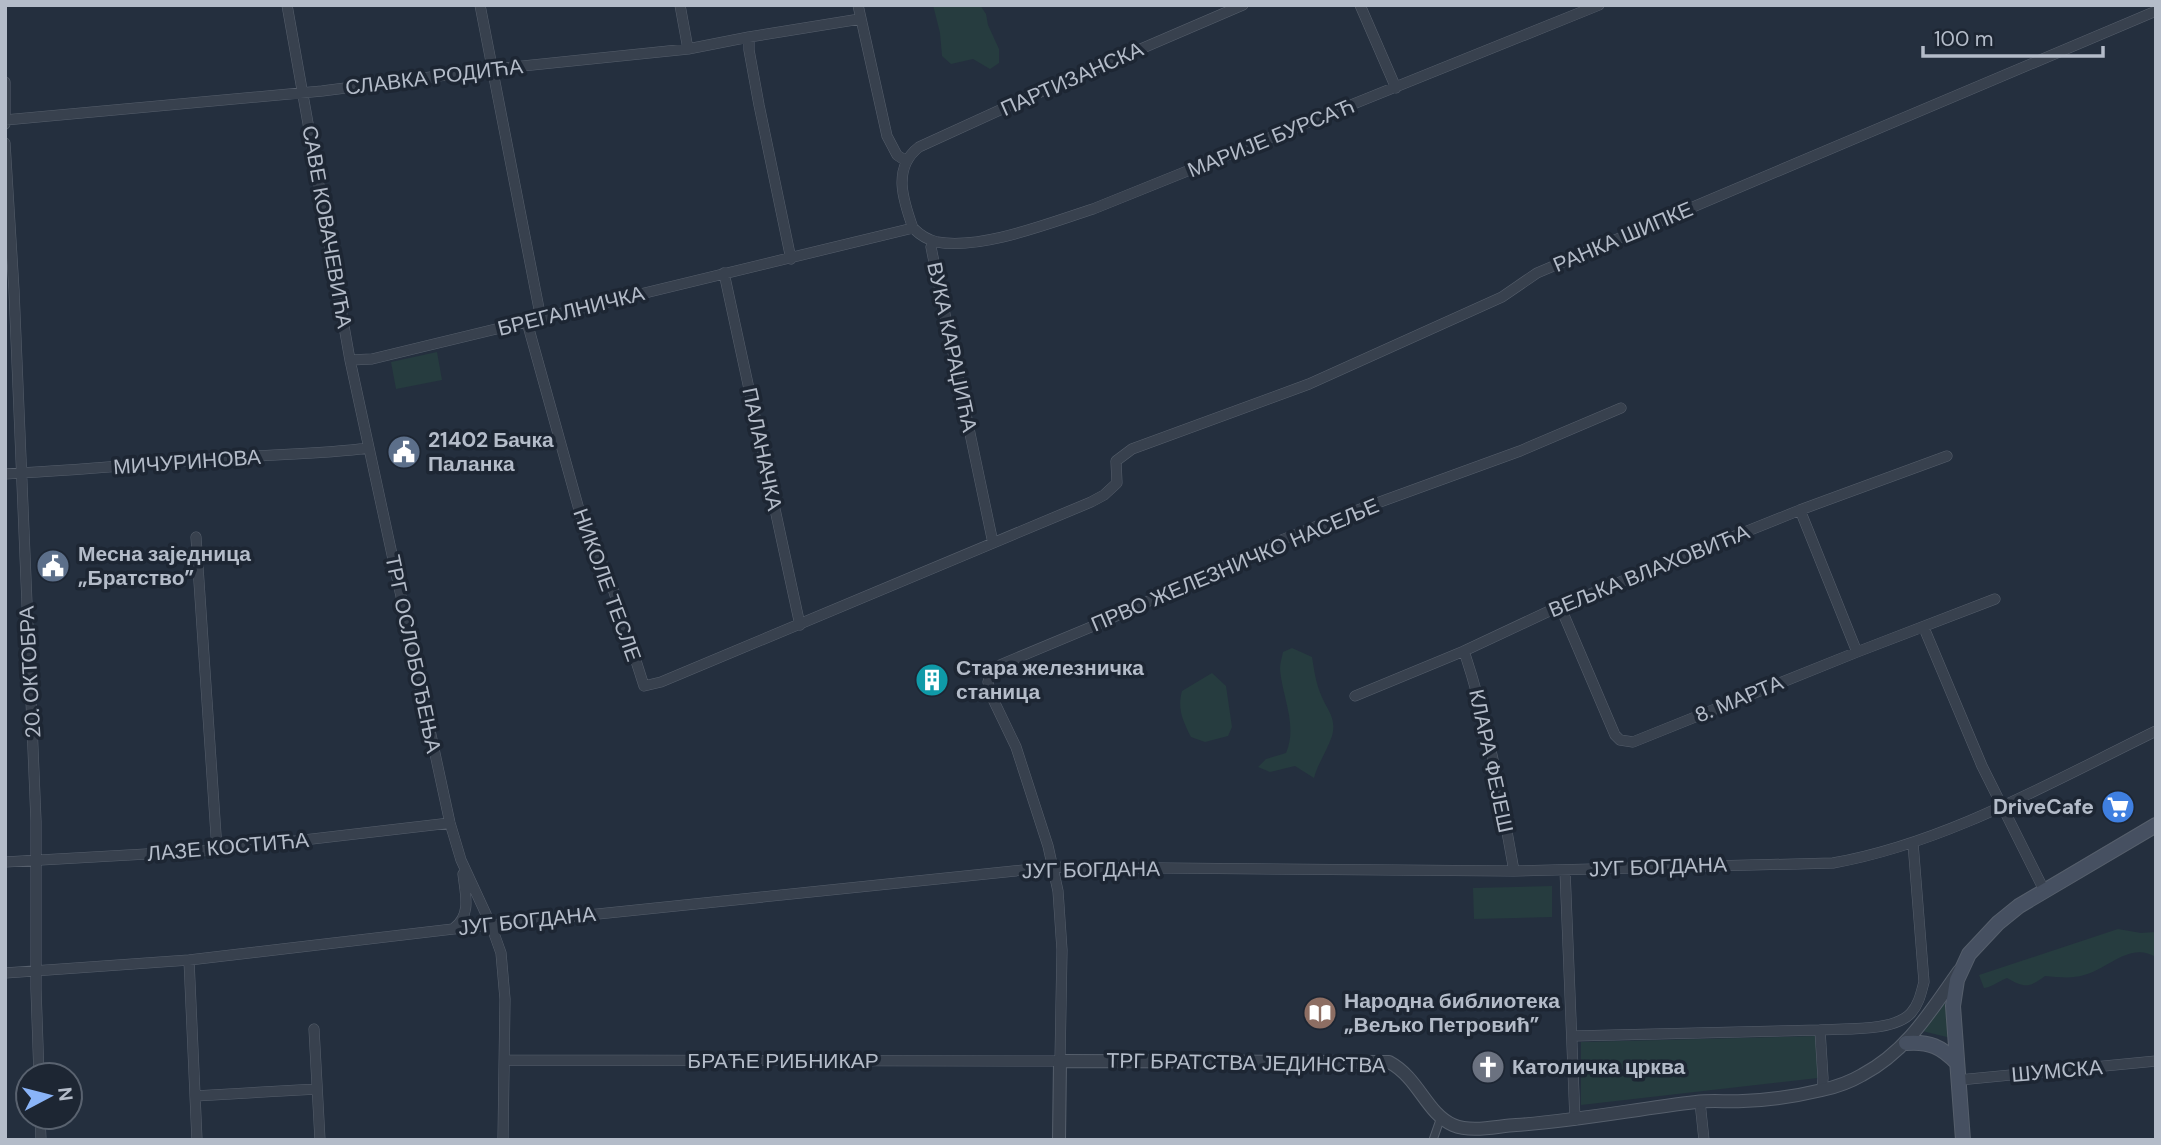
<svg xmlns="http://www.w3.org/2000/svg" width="2161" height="1145" font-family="'DM Sans',sans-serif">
  <rect width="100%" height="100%" fill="#242f3e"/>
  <path fill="#263c3f" d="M933,5H980L986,14L988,25L999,49V63L990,69L973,59L951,64L942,56L940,33Z
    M437,352L442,380L396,389L391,362Z
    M1292,648L1312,657C1314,670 1316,683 1321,695C1327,710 1337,718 1332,736C1327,751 1318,763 1314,778L1295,766L1270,772L1258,767L1266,759L1286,753C1298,725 1282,697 1280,669C1280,663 1282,657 1283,652Z
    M1212,673L1226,686L1232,727L1228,736L1205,742L1191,737C1183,721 1177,709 1182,691Z
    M1552,886V917L1474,919L1473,888Z
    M2118,929L2141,933L2156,932V957C2130,941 2108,969 2084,975C2072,979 2058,977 2045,976C2029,988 2025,988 2007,978C1999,981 1992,987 1984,988L1979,975Z
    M1949,1003L1951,1038L1922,1031L1942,1004Z
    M1816,1036L1818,1078L1581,1105V1042Z"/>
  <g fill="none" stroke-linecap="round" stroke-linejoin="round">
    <defs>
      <path id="pedestrian" d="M1433,1140L1441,1117"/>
      <path id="minor" d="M287,5L350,360L450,823L461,860L491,925L501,953L505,999L503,1140
        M480,5L541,319
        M680,5L688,49
        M858,5L887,136L897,155L906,161
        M1243,5L1022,100L919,147C892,168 903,200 913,228C919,234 928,240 937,242C982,250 1049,223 1093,209L1599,5
        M1360,5L1396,88
        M749,37V50L759,105L791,259
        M5,82V124
        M5,120L322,91L493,69L688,49L749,37L860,19
        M5,143L14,290L36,821V989L39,1075
        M934,242L931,247L933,257L993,543
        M724,273L800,625
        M527,322L588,542L608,573L644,686L661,682L1091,502L1104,495L1117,483L1116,461L1132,449L1309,384L1502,297L1537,273L2156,11
        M350,360L372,359L913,228
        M5,474C82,470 158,463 235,457C279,454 324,454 368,448
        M1800,510L1857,652
        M196,537L217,850
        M1560,606L1615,735L1620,740L1633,742L1857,652L1995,599
        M1924,628L1982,766L2045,892
        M1464,651C1488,723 1501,797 1514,871
        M1355,696L1464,651L1560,606L1800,510L1947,456
        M5,862L217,850L450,823
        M1565,870L1575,1120
        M454,928C472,915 465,893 463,874
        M189,960L197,1140
        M5,973L189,960L453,929L1053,867L1514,871L1833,863C1946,843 2053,781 2156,731
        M314,1029L320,1140
        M1820,1030C1844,1028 1894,1032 1911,1013C1919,1004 1921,993 1924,982L1913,843
        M1573,1036L1820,1030L1823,1078L1822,1090
        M505,1060L1060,1061L1062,950L1058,891L1048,846L1016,747L991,695L988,682L991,673L1000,665L1103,622L1284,539L1358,510L1520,451L1621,408
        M1959,1080L2156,1061
        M195,1096L317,1089
        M1700,1102L1704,1140
        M40,1117L41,1140"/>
      <path id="tertiary" d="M1059,1140L1060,1061L1389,1062C1419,1078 1426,1113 1453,1125C1472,1133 1497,1126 1516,1125C1576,1121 1636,1109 1696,1102C1711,1100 1728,1102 1743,1101C1769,1100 1797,1096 1822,1090C1836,1087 1850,1082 1862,1075C1907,1051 1930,1012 1959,971"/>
      <path id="secondary" d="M1906,1043C1929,1041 1942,1047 1957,1063
        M1963,1140L1953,1006L1957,980L1969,954L1998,923L2019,906L2156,825"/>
    </defs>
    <use href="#pedestrian" stroke="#565f6c" stroke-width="9"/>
    <use href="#minor" stroke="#565f6c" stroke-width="11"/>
    <use href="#tertiary" stroke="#565f6c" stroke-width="14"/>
    <use href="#secondary" stroke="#565f6c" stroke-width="16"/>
    <use href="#pedestrian" stroke="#38414e" stroke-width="7"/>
    <use href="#minor" stroke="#38414e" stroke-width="10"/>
    <use href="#tertiary" stroke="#38414e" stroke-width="12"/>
    <use href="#secondary" stroke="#465061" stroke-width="14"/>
  </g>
  <defs>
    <symbol id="civic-disc" viewBox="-11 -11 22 22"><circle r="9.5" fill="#5c6f8a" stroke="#1d2633"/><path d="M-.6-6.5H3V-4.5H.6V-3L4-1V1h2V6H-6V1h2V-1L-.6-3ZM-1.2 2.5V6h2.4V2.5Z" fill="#fff"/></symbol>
    <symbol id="building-disc" viewBox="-11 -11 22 22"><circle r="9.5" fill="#0f9aa8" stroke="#1d2633"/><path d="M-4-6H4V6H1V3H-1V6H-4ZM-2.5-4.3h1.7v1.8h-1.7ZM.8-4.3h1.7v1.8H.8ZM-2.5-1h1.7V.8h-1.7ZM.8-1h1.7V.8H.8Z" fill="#fff"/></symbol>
    <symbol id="supermarket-disc" viewBox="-11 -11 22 22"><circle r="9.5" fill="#3f7fe0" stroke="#1d2633"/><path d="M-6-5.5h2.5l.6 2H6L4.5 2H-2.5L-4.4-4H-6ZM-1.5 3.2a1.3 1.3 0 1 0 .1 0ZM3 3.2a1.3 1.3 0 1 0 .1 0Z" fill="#fff"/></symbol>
    <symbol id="library-disc" viewBox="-11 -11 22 22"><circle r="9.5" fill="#8d6e63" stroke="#1d2633"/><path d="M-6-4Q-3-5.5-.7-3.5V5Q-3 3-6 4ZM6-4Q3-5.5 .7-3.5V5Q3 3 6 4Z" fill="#fff"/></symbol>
    <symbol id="church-disc" viewBox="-11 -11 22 22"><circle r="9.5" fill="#6b7280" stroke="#1d2633"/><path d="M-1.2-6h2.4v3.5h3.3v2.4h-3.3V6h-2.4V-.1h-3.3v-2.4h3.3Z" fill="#fff"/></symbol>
  </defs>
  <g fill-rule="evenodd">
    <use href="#civic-disc" x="385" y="433" width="38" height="38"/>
    <use href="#civic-disc" x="34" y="547" width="38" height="38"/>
    <use href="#building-disc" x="913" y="661" width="38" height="38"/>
    <use href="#supermarket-disc" x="2099" y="788" width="38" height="38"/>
    <use href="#library-disc" x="1301" y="994" width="38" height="38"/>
    <use href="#church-disc" x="1469" y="1048" width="38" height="38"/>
  </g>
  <g text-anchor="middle" stroke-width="7" stroke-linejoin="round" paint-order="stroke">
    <g font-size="21" fill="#b4bcc9" stroke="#1d2633">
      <text transform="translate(434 77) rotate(-7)" y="7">СЛАВКА РОДИЋА</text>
      <text transform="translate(1072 79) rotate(-24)" y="7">ПАРТИЗАНСКА</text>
      <text transform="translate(1271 138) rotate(-22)" y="7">МАРИЈЕ БУРСАЋ</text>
      <text transform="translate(327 227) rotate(80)" y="7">САВЕ КОВАЧЕВИЋА</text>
      <text transform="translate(1623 237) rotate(-23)" y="7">РАНКА ШИПКЕ</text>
      <text transform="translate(571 311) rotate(-14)" y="7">БРЕГАЛНИЧКА</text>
      <text transform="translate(952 347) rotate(78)" y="7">ВУКА КАРАЏИЋА</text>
      <text transform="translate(762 449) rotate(78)" y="7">ПАЛАНАЧКА</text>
      <text transform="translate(187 462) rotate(-4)" y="7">МИЧУРИНОВА</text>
      <text transform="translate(1235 565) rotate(-23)" y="7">ПРВО ЖЕЛЕЗНИЧКО НАСЕЉЕ</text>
      <text transform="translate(1649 571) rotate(-22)" y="7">ВЕЉКА ВЛАХОВИЋА</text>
      <text transform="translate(607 585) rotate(70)" y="7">НИКОЛЕ ТЕСЛЕ</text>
      <text transform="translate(413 654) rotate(78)" y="7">ТРГ ОСЛОБОЂЕЊА</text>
      <text transform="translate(30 672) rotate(-93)" y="7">20. ОКТОБРА</text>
      <text transform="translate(1739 699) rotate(-22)" y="7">8. МАРТА</text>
      <text transform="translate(1491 761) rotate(78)" y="7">КЛАРА ФЕЈЕШ</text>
      <text transform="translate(228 847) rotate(-5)" y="7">ЛАЗЕ КОСТИЋА</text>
      <text transform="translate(1658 867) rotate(-2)" y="7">ЈУГ БОГДАНА</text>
      <text transform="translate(1091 870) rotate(-1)" y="7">ЈУГ БОГДАНА</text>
      <text transform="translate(527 921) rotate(-6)" y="7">ЈУГ БОГДАНА</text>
      <text x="783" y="1068">БРАЋЕ РИБНИКАР</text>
      <text transform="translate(1246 1063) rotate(1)" y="7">ТРГ БРАТСТВА ЈЕДИНСТВА</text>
      <text transform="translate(2057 1071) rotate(-5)" y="7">ШУМСКА</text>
    </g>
    <g font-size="21" font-weight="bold" fill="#b4bcc9" stroke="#1d2633" text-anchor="start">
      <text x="428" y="447">21402 Бачка<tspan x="428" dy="24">Паланка</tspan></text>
      <text x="78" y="561">Месна заједница<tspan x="78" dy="24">„Братство”</tspan></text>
      <text x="956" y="675">Стара железничка<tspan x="956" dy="24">станица</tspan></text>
      <text x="2094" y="814" text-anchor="end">DriveCafe</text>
      <text x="1344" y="1008">Народна библиотека<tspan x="1344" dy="24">„Вељко Петровић”</tspan></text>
      <text x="1512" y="1074">Католичка црква</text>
    </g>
  </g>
  <rect width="2161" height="1145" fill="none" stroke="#b4bcc9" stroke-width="14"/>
  <g transform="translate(49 1096) rotate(83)"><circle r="33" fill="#1d2633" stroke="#59626f" stroke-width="2"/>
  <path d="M0-5L12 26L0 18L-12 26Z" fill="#8ab4f8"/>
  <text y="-10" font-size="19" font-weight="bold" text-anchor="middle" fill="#b4bcc9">N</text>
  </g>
  <path d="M1923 46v10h180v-10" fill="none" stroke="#b4bcc9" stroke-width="3.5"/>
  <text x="1934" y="46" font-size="21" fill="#b4bcc9" stroke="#1d2633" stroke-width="5" paint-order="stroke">100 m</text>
</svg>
